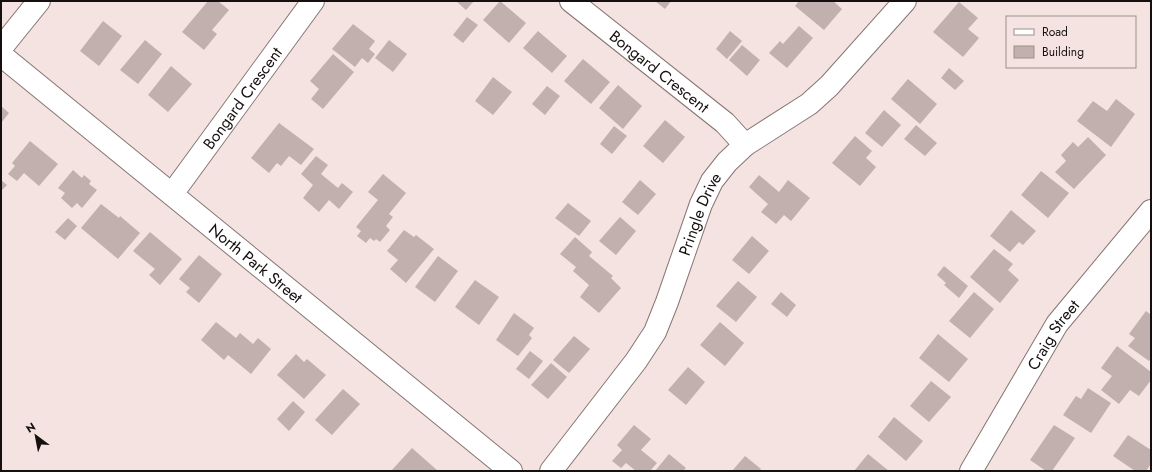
<svg xmlns="http://www.w3.org/2000/svg" width="1152" height="472" font-family="Jost,sans-serif">
  <rect width="100%" height="100%" fill="#f4e3e0"/>
  <path fill="#c1b0ae" d="M208,1H218L229,10L212,30L217,34L204,50L182,32Z
    M456,1H474L466,10Z
    M500,1L526,23L509,43L483,20Z
    M655,1H671L665,9Z
    M799,1H833L842,9L824,30L795,6Z
    M959,2L978,18L968,29L979,38L963,57L933,32Z
    M467,17L478,25L463,43L453,35Z
    M103,21L122,36L99,66L80,51Z
    M353,24L375,41L369,49L375,54L368,63L362,58L355,67L332,49Z
    M799,26L813,38L787,68L769,53L780,41L783,44Z
    M538,31L567,56L552,73L523,48Z
    M730,31L742,41L727,59L716,49Z
    M145,40L162,54L138,84L120,70Z
    M389,40L407,54L393,72L375,58Z
    M742,45L760,60L747,76L729,60Z
    M333,54L354,72L323,109L311,99L319,89L310,81Z
    M583,59L610,82L591,104L564,81Z
    M171,66L192,84L168,112L148,95Z
    M949,68L964,81L955,90L941,78Z
    M493,77L512,92L493,115L475,101Z
    M908,79L937,104L920,124L891,99Z
    M618,85L642,106L623,129L599,108Z
    M547,86L560,96L545,115L532,104Z
    M1116,99L1135,114L1111,147L1077,121L1093,101L1107,111Z
    M1,106L9,113L1,123Z
    M884,110L901,125L882,147L865,133Z
    M665,120L685,137L663,163L643,146Z
    M279,123L314,149L301,165L289,156L281,166L277,163L269,173L251,158Z
    M916,125L937,143L925,156L904,139Z
    M614,126L627,136L612,154L600,144Z
    M855,136L872,151L866,158L876,167L860,186L832,163Z
    M1088,137L1106,155L1074,189L1055,172L1066,161L1061,155L1073,142L1078,147Z
    M30,141L58,164L39,186L24,173L17,181L8,174L15,166L12,163Z
    M316,156L328,165L321,174L338,188L342,183L353,192L339,209L329,200L319,212L303,198L313,185L301,174Z
    M73,170L82,178L84,175L91,181L89,184L97,190L82,208L77,203L72,208L61,198L65,193L58,188Z
    M1041,171L1069,193L1048,218L1021,195Z
    M383,174L406,193L389,214L393,217L386,226L390,230L380,242L376,239L374,241L370,238L366,243L357,236L361,231L356,227L378,200L368,192Z
    M759,175L779,192L788,180L810,198L791,221L784,215L776,224L761,212L768,204L749,187Z
    M1,180L7,185L1,191Z
    M640,180L656,194L638,215L622,202Z
    M568,203L591,221L579,236L555,218Z
    M101,204L119,218L120,216L140,233L118,259L81,228Z
    M1011,210L1036,231L1023,245L1019,242L1010,252L990,236Z
    M620,217L636,231L616,255L599,241Z
    M68,218L77,226L65,240L55,232Z
    M404,230L414,237L416,235L434,249L406,283L390,269L398,260L387,251Z
    M150,232L182,259L160,285L149,275L155,269L133,251Z
    M752,236L769,251L749,274L732,260Z
    M575,237L592,252L589,256L613,276L611,278L621,288L599,313L580,297L589,285L573,271L576,267L560,254Z
    M994,249L1013,264L1008,270L1019,280L1000,303L970,277Z
    M199,255L222,274L199,303L186,292L190,288L179,279Z
    M438,256L458,271L435,302L415,287Z
    M944,266L968,286L959,298L944,285L946,283L937,275Z
    M475,280L499,297L479,325L455,307Z
    M738,281L757,297L736,322L716,306Z
    M781,292L796,305L787,317L771,304Z
    M974,292L994,309L970,338L949,321Z
    M1146,311L1151,315V358L1149,361L1128,346L1135,338L1129,334Z
    M514,313L534,328L529,335L532,338L518,356L496,340Z
    M216,322L236,338L240,333L253,344L258,338L271,349L251,374L228,355L224,360L201,340Z
    M720,322L744,343L725,366L700,345Z
    M938,334L968,359L949,382L919,358Z
    M574,336L590,349L569,373L553,360Z
    M1117,346L1151,372V380L1139,396L1130,390L1119,404L1101,390L1112,376L1101,368Z
    M530,351L543,361L529,379L516,369Z
    M296,354L304,362L307,359L326,375L304,399L277,375Z
    M551,363L567,377L548,399L531,385Z
    M688,367L705,382L686,405L668,390Z
    M931,381L951,397L929,422L910,406Z
    M1088,388L1111,403L1091,433L1063,415L1076,396L1081,399Z
    M343,389L360,404L332,435L315,420Z
    M293,401L305,412L289,431L277,419Z
    M894,417L923,441L906,461L878,437Z
    M634,425L651,439L641,450L657,463L650,471H636L626,463L621,468L612,461L622,450L617,445Z
    M1054,425L1075,438L1052,471H1046L1030,460Z
    M1128,435L1151,450V464L1146,471H1135L1113,456Z
    M412,448L438,471H391Z
    M669,454L686,468L683,471H655Z
    M868,454L889,471H854Z
    M745,456L761,469L760,471H732Z"/>
  <g fill="none" stroke-linecap="round" stroke-linejoin="round">
    <defs>
      <g id="minor">
        <path id="s1" d="M571,1L725,123L745,145"/>
        <path d="M1,48L39,1"/>
        <path id="s2" d="M1,55L511,471"/>
        <path id="s3" d="M172,194L313,1"/>
        <path id="s4" d="M551,471L636,361L655,332L667,302L701,204L712,181L727,162L745,145L809,104L829,86L905,1"/>
        <path id="s5" d="M971,471L1057,324L1151,211"/>
      </g>
    </defs>
    <use href="#minor" stroke="#857573" stroke-width="24"/>
    <use href="#minor" stroke="#fff" stroke-width="22"/>
  </g>
  <g text-anchor="middle" stroke-width="3" stroke-linejoin="round" paint-order="stroke">
    <g font-size="16" fill="#15100f" stroke="#f4e3e0">
      <text dy="6" stroke="none"><textPath href="#s1" startOffset="113">Bongard Crescent</textPath></text>
      <text dy="6" stroke="none"><textPath href="#s3" startOffset="119">Bongard Crescent</textPath></text>
      <text dy="6" stroke="none"><textPath href="#s4" startOffset="300">Pringle Drive</textPath></text>
      <text dy="6" stroke="none"><textPath href="#s2" startOffset="329">North Park Street</textPath></text>
      <text dy="6" stroke="none"><textPath href="#s5" startOffset="159">Craig Street</textPath></text>
    </g>
  </g>
  <rect width="1152" height="472" fill="none" stroke="#15100f" stroke-width="4"/>
  <rect x="1006" y="16" width="130" height="52" fill="#f4e3e0" stroke="#9b8f8c"/>
  <rect x="1014" y="29" width="20" height="6" fill="#ffffff" stroke="#9b8f8c"/>
  <text x="1042" y="36" font-size="12" fill="#15100f">Road</text>
  <rect x="1014" y="46" width="20" height="12" fill="#c1b0ae" stroke="#9b8f8c"/>
  <text x="1042" y="56" font-size="12" fill="#15100f">Building</text>
  <g transform="translate(36 436) rotate(328)" stroke="#f4e3e0" stroke-width="3" paint-order="stroke">
  <path d="M0-3L7 15L0 10L-7 15Z" fill="#15100f"/>
  <text y="-6" font-size="11" font-weight="bold" text-anchor="middle" fill="#15100f">N</text>
  </g>
</svg>
